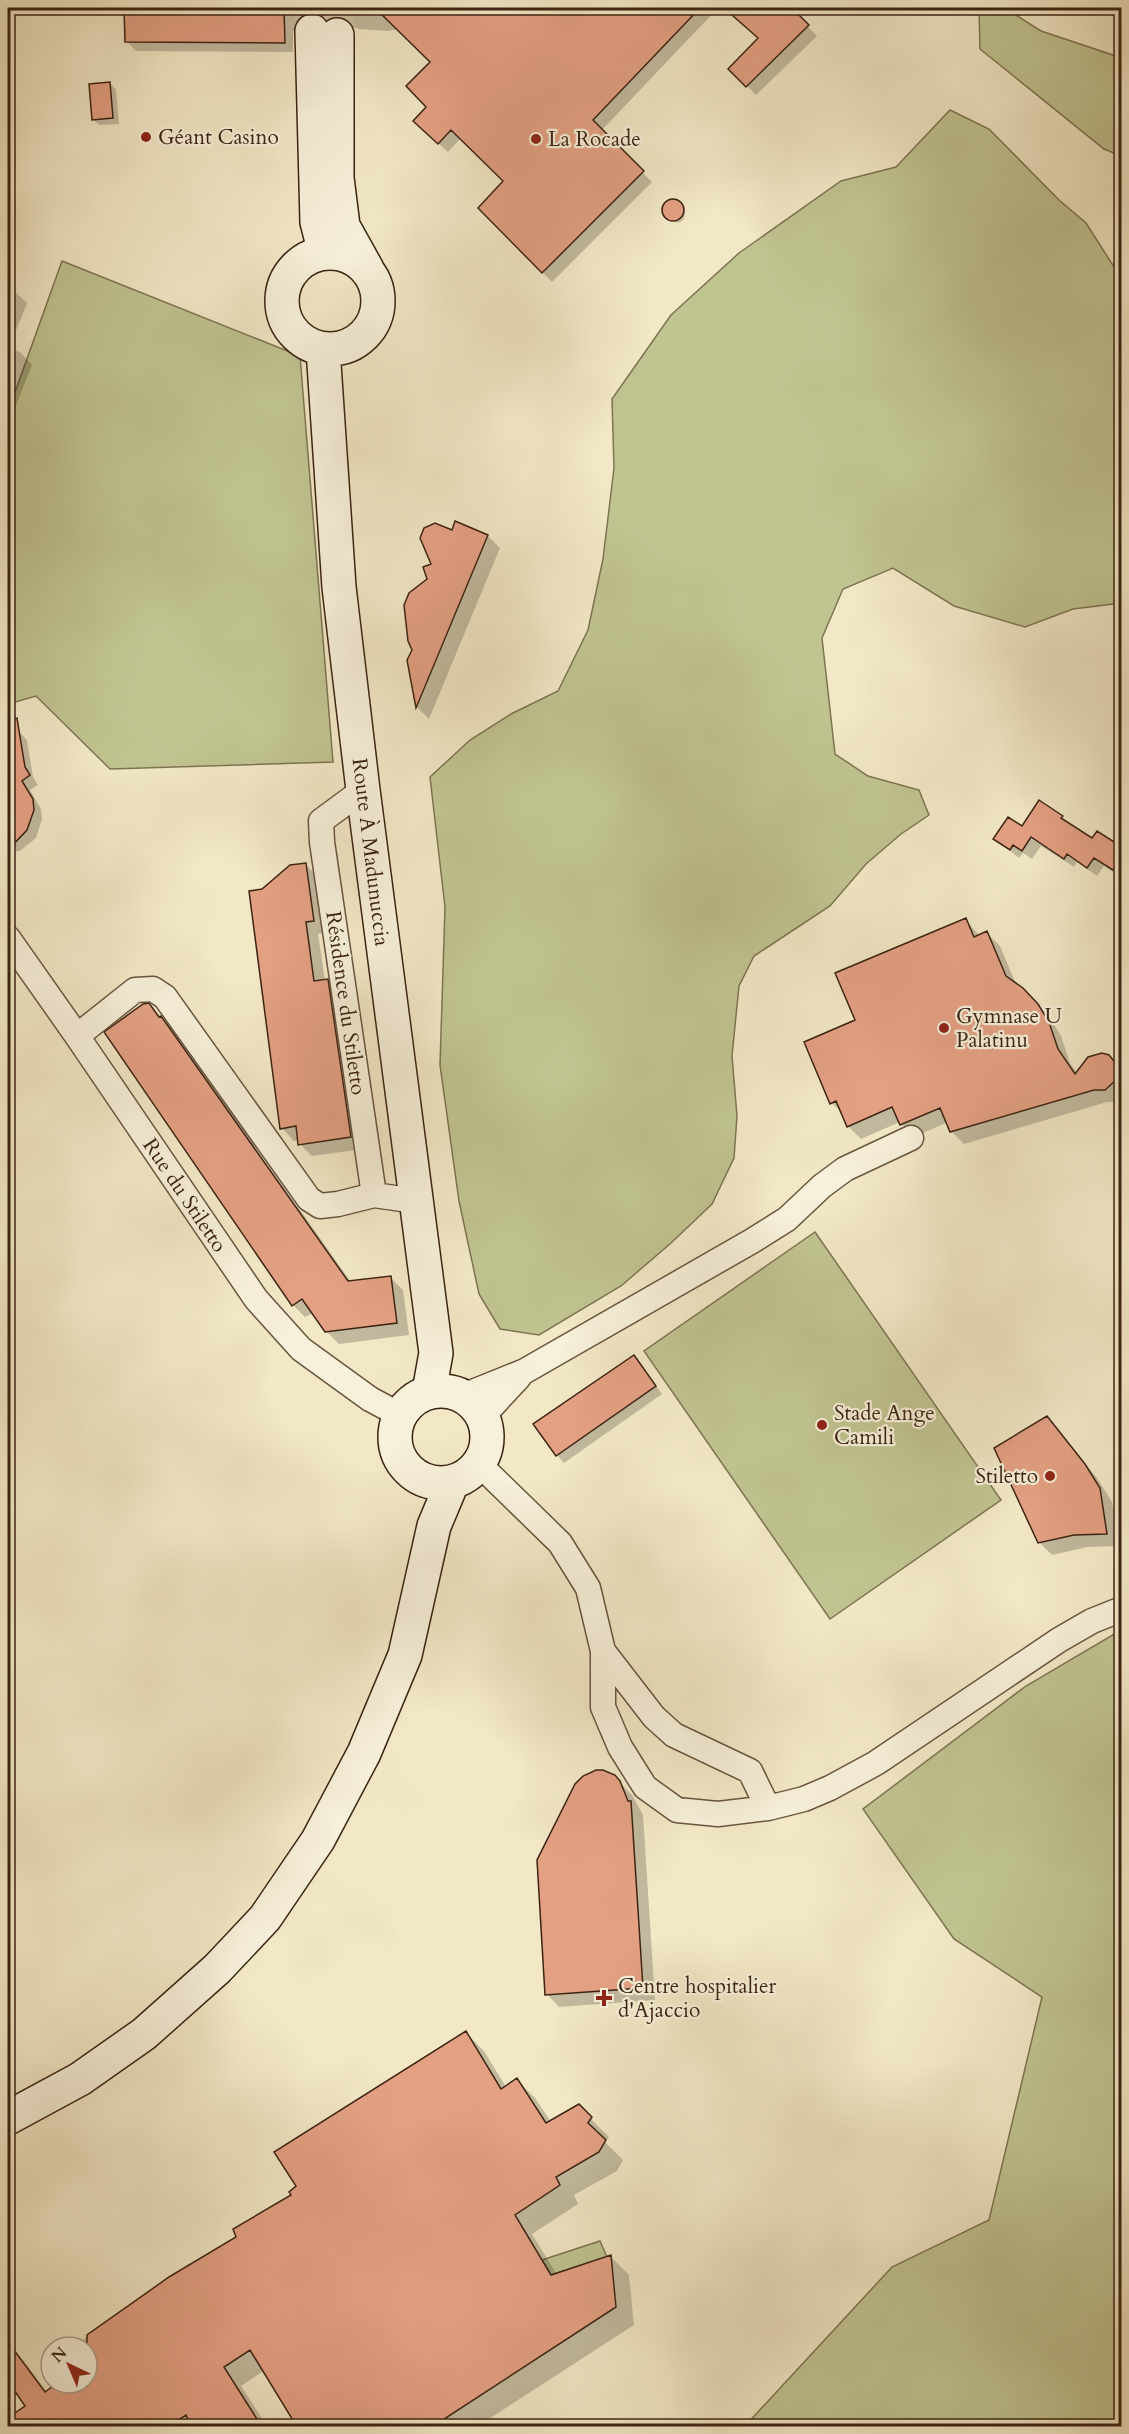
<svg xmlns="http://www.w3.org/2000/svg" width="1129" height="2434" font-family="Cardo,serif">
  <rect width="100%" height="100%" fill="#f2e8c6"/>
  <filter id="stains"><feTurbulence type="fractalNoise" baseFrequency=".00333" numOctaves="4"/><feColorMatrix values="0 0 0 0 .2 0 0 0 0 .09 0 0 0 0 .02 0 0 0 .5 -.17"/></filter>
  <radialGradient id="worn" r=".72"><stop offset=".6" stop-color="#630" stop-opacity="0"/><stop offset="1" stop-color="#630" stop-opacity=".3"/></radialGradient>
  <path fill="#c0c491" stroke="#7e7452" stroke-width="1.5" d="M979,8H1005L1041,31L1116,56L1121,49V156L1104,149L980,49Z
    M950,110L989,129L1059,200L1086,223L1121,278V603L1073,609L1025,627L954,606L893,568L843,589L822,638L835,754L868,776L919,790L929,815L901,834L866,864L830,906L754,956L739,986L732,1056L737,1116L734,1158L712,1204L671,1243L621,1286L539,1335L500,1329L479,1294L459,1201L440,1065L445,907L430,777L470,740L511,714L558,691L588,630L603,559L614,468L612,399L671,315L739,253L841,181L896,167Z
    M62,261L300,356L333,762L110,769L36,696L8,704V412Z
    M815,1232L1001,1500L830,1619L644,1351Z
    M1121,1630V2426H745L892,2267L989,2220L1042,1997L954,1939L863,1809L1026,1686Z
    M600,2241L607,2257L551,2275L542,2260Z"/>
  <path fill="#0003" d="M125,8H718L601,131L652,182L552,282L480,208L505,181L461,138L448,152L425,131L432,62L399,29L388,31L359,29L348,25L321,21L305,30L293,31V52L136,51L127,41Z
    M725,8H790L817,36L756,95L730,69L760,39Z
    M110,83L116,90L119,124L99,125L93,119Z
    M674,201L685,210L684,219L680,222L677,223L664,214L666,204Z
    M8,288L14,291L27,303L13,338L16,340L12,349L20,352L32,365L8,426Z
    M453,532L488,536L500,548L429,719L417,707L409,660L413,650L433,565Z
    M19,732L27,740L33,777L38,785L30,790L41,809L42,819L36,838L20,851L8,852V743Z
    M1040,802L1092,840L1122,849V878L1104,866L1097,876L1077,862L1074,867L1041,846L1032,859L1023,853L1019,858L995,838L1022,829Z
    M305,864L318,877L326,933L318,934L325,981H327L340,993L363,1149L312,1156L300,1144L299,1140L294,1141L282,1128L263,891Z
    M965,920L980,936L987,933L1000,946L1016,984L1051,1019L1061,1036L1070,1063L1077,1073L1113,1061L1122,1069V1099L1118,1102H1107L964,1144L951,1131L948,1122L914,1137L900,1122L861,1139L848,1126L843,1114L832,1103L857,1021Z
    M149,1005L173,1030L351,1282L390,1277L403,1290L409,1335L339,1344L326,1331L313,1313L305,1317L293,1305Z
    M634,1356L662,1394L564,1463L557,1455Z
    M1047,1418L1097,1478L1112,1502L1119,1546L1087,1547L1052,1555L1039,1542Z
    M614,1777L632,1795L643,1815L655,2000L559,2007L547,1994Z
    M466,2033L484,2051L506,2087L517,2080L535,2098L551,2122L578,2106L609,2137L605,2142L623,2160L617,2171L574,2195L578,2204L532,2234L557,2275L611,2257L629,2275L634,2325L478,2426H298L265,2370L241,2386L267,2426H22L27,2407L8,2378V2344L24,2361L47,2392L60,2383H87V2347H73L170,2278L238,2238L293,2196Z"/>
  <path fill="#e4a083" stroke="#3b2312" stroke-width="1.5" d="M124,8H284L285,43L125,42Z
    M375,8H700L593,120L644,171L542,273L478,208L503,181L451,130L438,144L413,121L426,107L406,86L430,62Z
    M724,8H792L809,25L746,87L728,69L758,38Z
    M110,82L113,118L92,120L89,84Z
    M662 210a11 11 0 1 1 22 0a11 11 0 1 1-22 0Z
    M455,521L488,535L416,708L407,660L412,650L408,641L404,605L409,593L427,579L423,567L431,564L420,538L424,528L435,523L452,530Z
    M17,718L25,767L30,775L22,781L33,799L34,810L27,830L8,850V719Z
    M1039,800L1063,816L1061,818L1092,838L1097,831L1122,847V858L1113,870L1094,858L1087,868L1067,854L1064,859L1031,837L1022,851L1013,845L1010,850L993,839L1008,817L1022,826Z
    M306,863L314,921L306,922L314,981L328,979L351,1137L298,1145L296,1126L280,1129L249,891L262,889L290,865Z
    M966,918L974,937L987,931L1006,976L1023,988L1038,1004L1049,1022L1058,1049L1075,1074L1088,1057L1102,1053L1109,1055L1118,1066L1116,1080L1105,1090H1094L950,1132L940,1108L900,1125L892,1107L847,1127L836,1101L830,1104L804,1042L855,1020L835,973Z
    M143,1004L149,1003L159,1017L161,1016L348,1281L391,1276L397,1323L325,1332L302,1299L292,1306L104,1032Z
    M634,1355L656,1386L556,1456L533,1424Z
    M1047,1416L1085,1464L1100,1488L1107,1534L1074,1535L1038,1543L994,1448Z
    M596,1770H603L615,1775L620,1781L628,1801H631L643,1988L545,1995L537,1860L575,1784L583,1776Z
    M466,2031L501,2089L517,2078L546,2123L579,2104L592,2117L588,2123L606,2140L599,2152L556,2177L560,2185L515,2215L551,2275L611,2255L616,2307L432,2427H297L250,2350L224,2367L262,2427H192L186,2415L167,2427H20L12,2415L25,2406L8,2381V2342L45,2392L57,2383H87V2335L169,2277L236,2237L233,2229L291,2195L289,2192L296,2186L274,2152Z"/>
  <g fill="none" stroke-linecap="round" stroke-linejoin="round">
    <path stroke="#cdc1a2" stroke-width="33" stroke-dasharray="33 16" stroke-linecap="butt" d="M311,8L312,31
      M336,8L337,35"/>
    <defs>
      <path id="street" d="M363,790L321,821L322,842L374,1195L416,1201
        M8,938L77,1036L256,1299L301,1349L370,1399L400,1415
        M77,1036L135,990L153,989L165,997L309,1199L320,1206L338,1204L374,1195
        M463,1396L525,1371L752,1241L787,1219L822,1186L845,1169L911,1138
        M483,1416L519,1377
        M479,1464L560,1543L588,1588L603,1651V1707L620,1747L645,1787L677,1810L718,1814L768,1808L750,1771L674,1735L654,1717L603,1651
        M768,1808L804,1799L830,1788L876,1763L1059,1640L1092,1621L1122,1609"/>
      <path id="secondary" d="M312,31L317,222L325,253
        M337,35V178L343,226L367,269
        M282 301a48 48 0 1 1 96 0a48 48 0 1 1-96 0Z
        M323,349L339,587L363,790L436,1353L429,1392
        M395 1437a46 46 0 1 1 92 0a46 46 0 1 1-92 0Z
        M8,2118L80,2079L144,2034L217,1969L265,1918L318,1840L364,1753L405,1655L434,1526L452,1483"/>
    </defs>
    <use href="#street" stroke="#69543f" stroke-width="27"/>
    <use href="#secondary" stroke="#3b2312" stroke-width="36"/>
    <use href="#street" stroke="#f7f0da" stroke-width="24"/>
    <use href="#secondary" stroke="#f7f0da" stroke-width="33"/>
  </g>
  <g fill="#8f2418" stroke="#f7f0da" stroke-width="2">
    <circle cx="146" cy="137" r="6"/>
    <circle cx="536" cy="139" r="6"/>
    <circle cx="944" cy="1028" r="6"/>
    <circle cx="822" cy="1425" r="6"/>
    <circle cx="1050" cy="1476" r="6"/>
    <path d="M601 1989h6v6h6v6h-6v6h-6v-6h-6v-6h6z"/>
  </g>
  <g text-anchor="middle" stroke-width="4.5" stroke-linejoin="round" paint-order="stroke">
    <g font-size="21" fill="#3b2312" stroke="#f7f0da" text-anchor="start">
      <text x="158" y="144">Géant Casino</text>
      <text x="548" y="146">La Rocade</text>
      <text x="956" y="1023">Gymnase U<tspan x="956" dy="24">Palatinu</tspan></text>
      <text x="834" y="1420">Stade Ange<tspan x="834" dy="24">Camili</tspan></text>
      <text x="1038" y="1483" text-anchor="end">Stiletto</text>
      <text x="618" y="1993">Centre hospitalier<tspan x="618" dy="24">d'Ajaccio</tspan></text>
    </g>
    <g font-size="21" fill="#3b2312" stroke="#f7f0da">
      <text transform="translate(371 852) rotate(83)" y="7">Route À Madunuccia</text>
      <text transform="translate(346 1003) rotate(82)" y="7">Résidence du Stiletto</text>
      <text transform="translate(185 1195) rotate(56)" y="7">Rue du Stiletto</text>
    </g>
  </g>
  <rect width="1129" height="2434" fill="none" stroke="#f2e8c6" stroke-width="30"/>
  <rect x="9" y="9" width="1111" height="2416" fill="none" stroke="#3b2312" stroke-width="3"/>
  <rect x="15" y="15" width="1099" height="2404" fill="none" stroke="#3b2312" stroke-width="1.5"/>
  <g transform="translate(69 2365) rotate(316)"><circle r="28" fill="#f7f0da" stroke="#ac9e8a" stroke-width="1.5"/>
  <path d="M0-4.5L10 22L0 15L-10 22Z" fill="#8f2418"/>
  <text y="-9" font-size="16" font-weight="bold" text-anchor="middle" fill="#3b2312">N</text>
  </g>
  <rect width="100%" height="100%" filter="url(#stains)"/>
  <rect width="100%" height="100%" fill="url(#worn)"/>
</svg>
